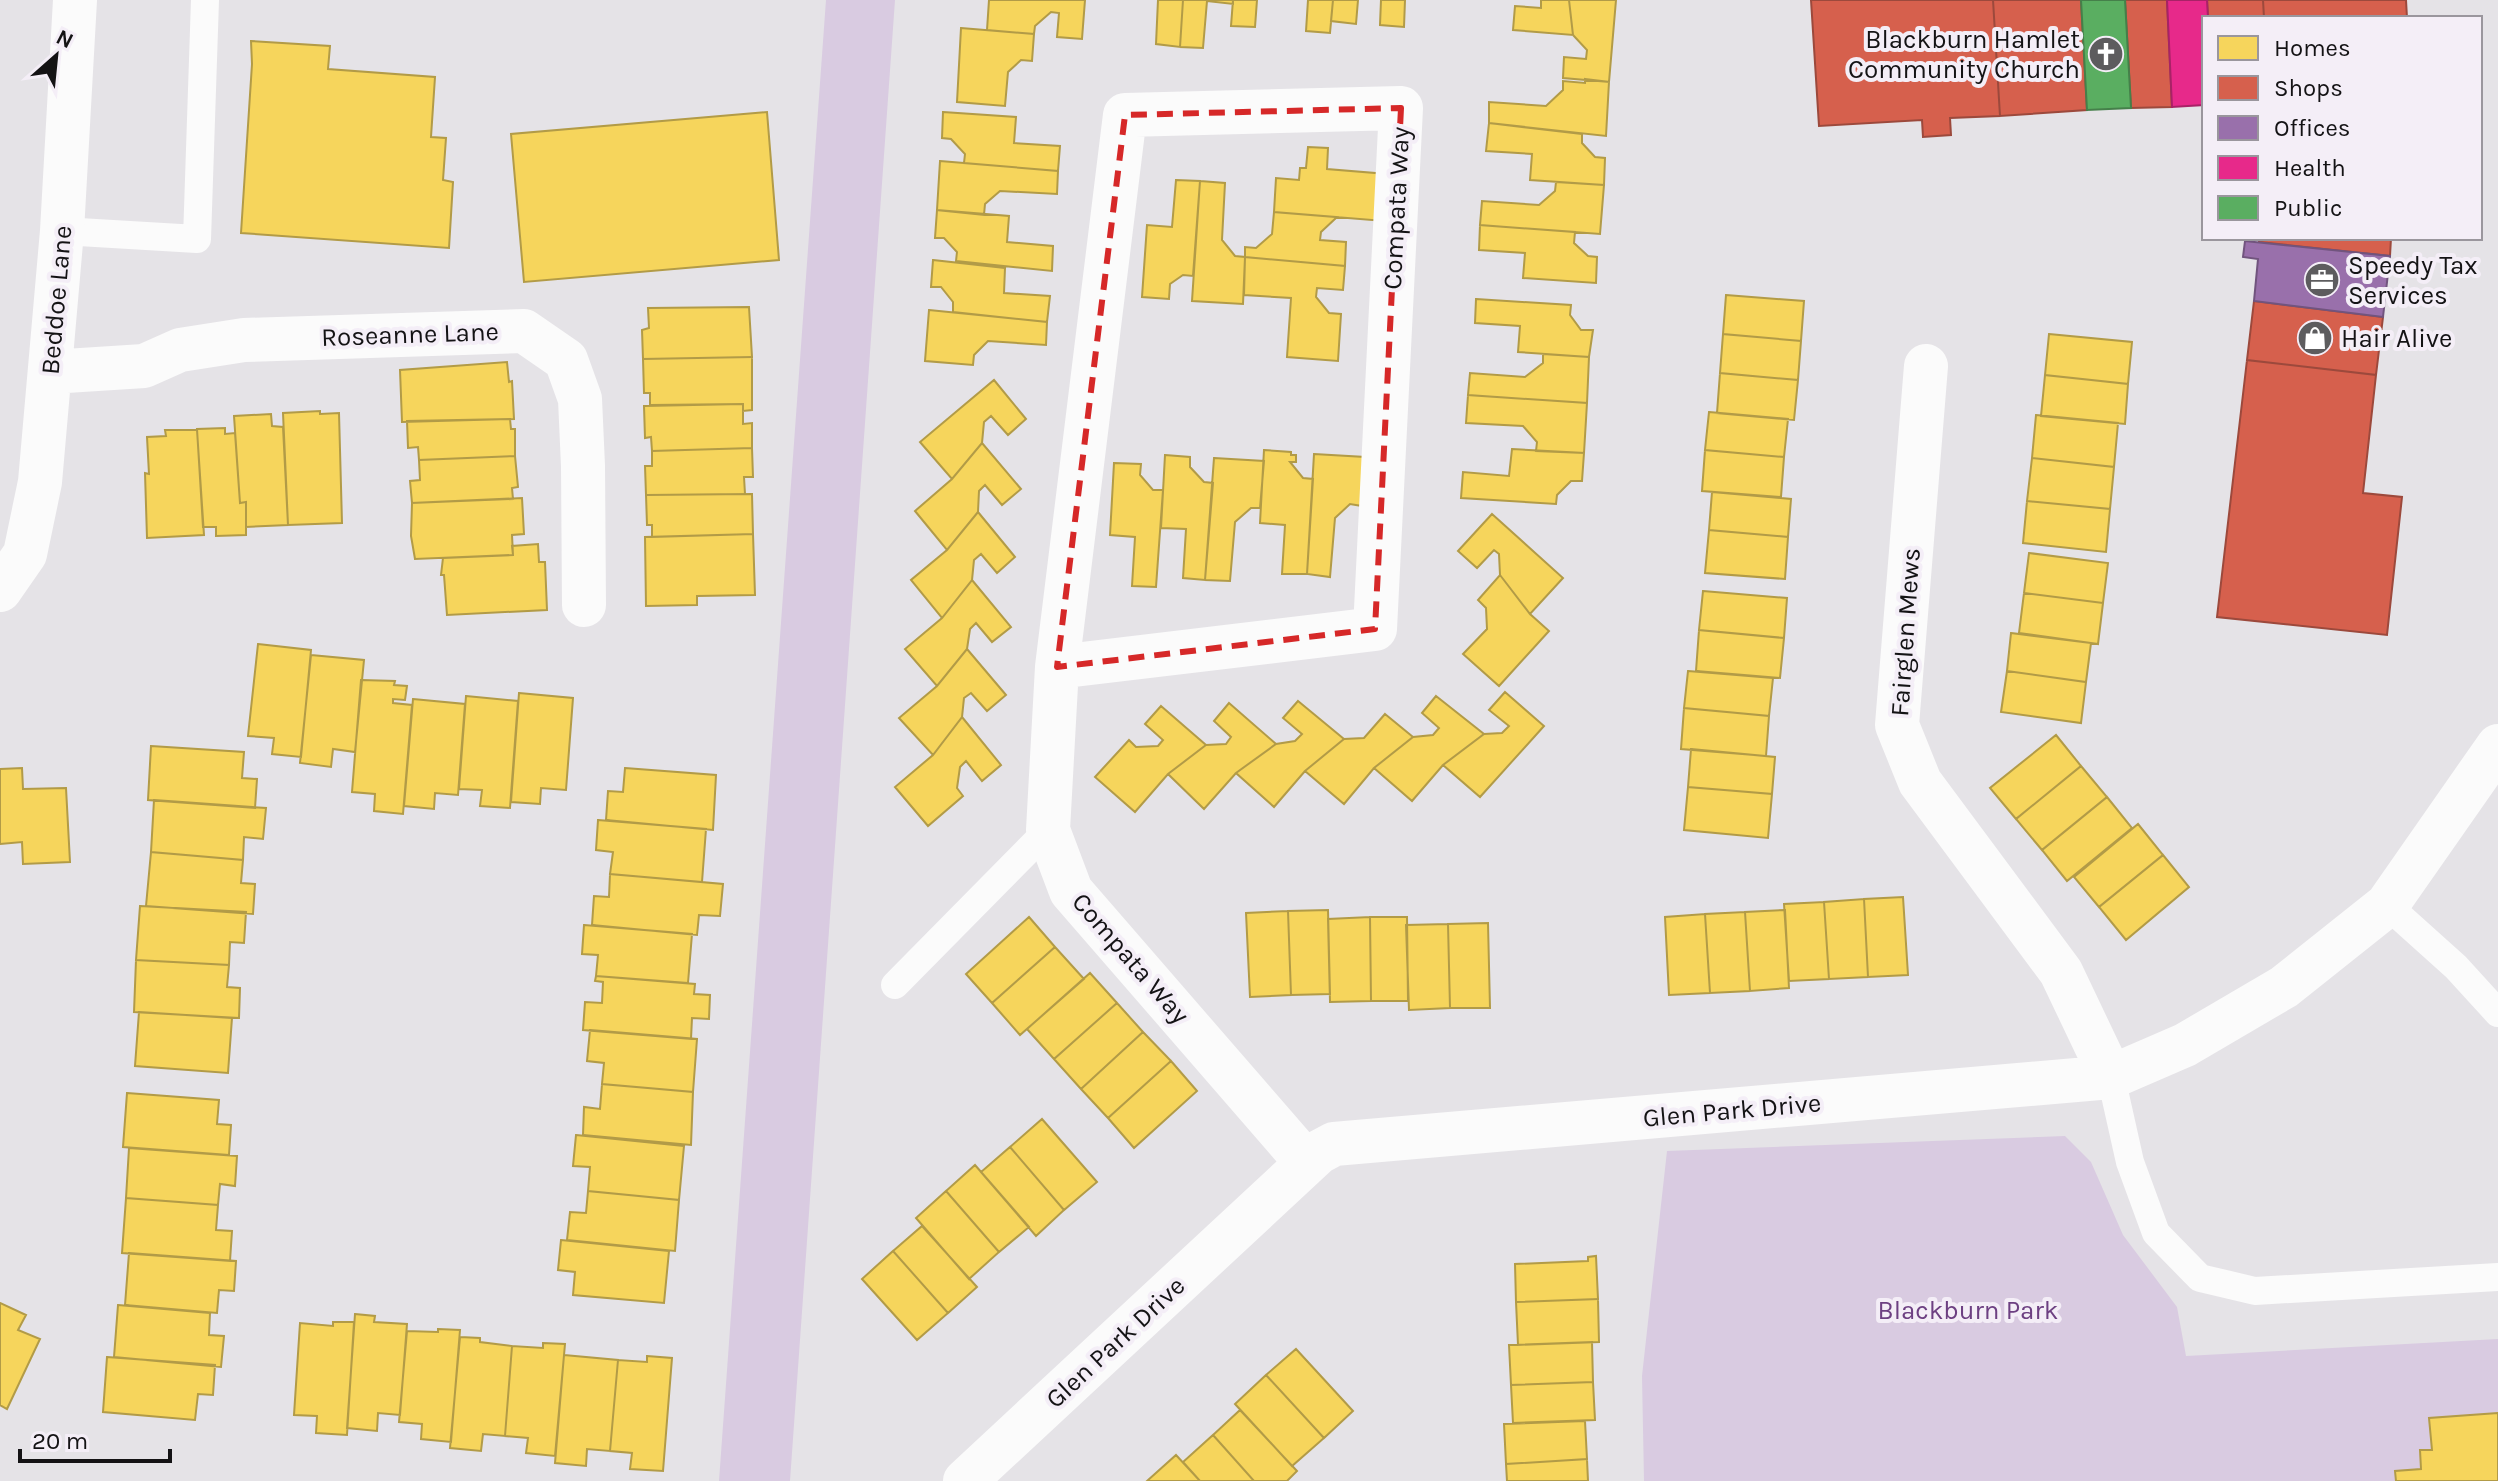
<svg xmlns="http://www.w3.org/2000/svg" width="2498" height="1481" font-family="Karla,sans-serif">
  <rect width="100%" height="100%" fill="#e5e3e7"/>
  <path fill="#d9cbe1" d="M826,0H895L790,1481H719Z
    M2065,1136L2091,1162L2123,1235L2177,1307L2186,1356L2498,1339V1481H1644L1642,1376L1667,1151Z"/>
  <path fill="#f6d55c" stroke="#b29b47" stroke-width="2" d="M989,0H1085L1082,39L1057,37L1059,13L1051,12L1035,26L1034,34L987,30Z
    M1158,0H1183L1180,47L1156,44Z
    M1183,0H1233V4L1207,1L1203,48L1180,47Z
    M1233,0H1257L1255,27L1231,26Z
    M1308,0H1333L1330,33L1306,31Z
    M1333,0H1358L1356,24L1331,21Z
    M1381,0H1405L1404,27L1380,25Z
    M1541,0H1569L1573,35L1513,30L1515,6L1541,8Z
    M1569,0H1616L1609,82L1563,78L1564,57L1586,59L1587,50L1573,35Z
    M961,28L1034,34L1032,61L1021,60L1008,72L1005,106L957,102Z
    M251,41L330,46L328,69L435,77L431,137L446,138L443,180L453,182L449,248L241,233L252,64Z
    M1585,79L1609,82L1606,136L1489,123V102L1546,106L1563,90V81L1585,83Z
    M767,112L779,260L524,282L511,134Z
    M943,112L1016,117L1014,143L1060,146L1058,171L964,163L965,154L951,139L942,138Z
    M1489,123L1582,134V143L1595,157L1605,158L1604,185L1530,180L1532,154L1486,151Z
    M1308,147L1328,148L1327,169L1387,174L1384,221L1274,212L1276,178L1299,180L1300,168H1306Z
    M940,161L1058,171L1057,194L1000,191L985,204L984,215L937,210Z
    M1176,180L1200,181L1193,276L1183,275L1170,284L1169,299L1142,297L1147,225L1172,227Z
    M1200,181L1225,183L1222,240L1235,256L1245,257L1243,304L1192,301Z
    M1556,182L1604,185L1600,234L1480,225L1482,201L1539,205L1555,191Z
    M937,210L1009,216L1007,242L1053,246L1052,271L956,261L957,252L944,238H935Z
    M1274,212L1337,217L1321,232L1320,240L1346,242L1345,266L1245,257V247L1256,248L1272,234Z
    M1480,225L1575,232L1574,243L1588,256L1597,257L1596,283L1523,278L1525,253L1479,250Z
    M1245,257L1345,266L1343,290L1317,288L1316,297L1329,313L1341,314L1338,361L1287,357L1291,298L1244,295Z
    M933,260L1005,268L1004,293L1050,296L1047,322L953,312V302L941,287H931Z
    M1726,295L1804,301L1801,341L1723,334Z
    M1476,299L1571,305L1570,315L1581,330H1593L1589,357L1518,352L1520,326L1475,323Z
    M749,307L752,357L643,359L642,330L649,328L648,308Z
    M929,310L1047,322L1046,345L988,341L974,355L973,365L925,361Z
    M1723,334L1801,341L1798,380L1720,373Z
    M2049,334L2132,342L2128,384L2045,375Z
    M1543,354L1589,357L1587,403L1468,395L1470,373L1525,377L1543,363Z
    M752,357V410L743,411V404L650,405V393H644L643,359Z
    M507,362L509,382L512,381L514,419L402,422L400,370Z
    M1720,373L1798,380L1794,420L1717,413Z
    M2045,375L2128,384L2125,424L2041,416Z
    M994,380L1026,419L1008,435L991,416L984,422L982,443L952,479L920,442Z
    M1468,395L1587,403L1584,453L1536,451L1537,442L1523,426L1466,423Z
    M743,404V424L752,423V448L652,451L651,437L645,438L644,406Z
    M320,411V414L339,413L342,523L288,525L283,413Z
    M1709,412L1788,419L1784,457L1705,450Z
    M271,414L272,426L283,427L288,525L246,527V502L240,503L234,416Z
    M2036,415L2118,423L2114,467L2032,458Z
    M510,419L511,429H515V456L419,460L418,447L408,448L407,421Z
    M225,428V434L235,433L240,503L246,502V535L216,536V527H203L197,429Z
    M165,430H197L204,535L147,538L145,473L149,474L147,437L166,436Z
    M982,443L1021,489L1002,505L985,485L979,491L978,512L947,550L915,511L952,479Z
    M752,448L753,477H744L745,494L646,495L645,466H652V451Z
    M1512,449L1584,453L1582,481H1571L1557,495L1556,504L1461,498L1463,472L1509,476Z
    M1264,450L1291,452V455H1296V462H1290L1303,478L1313,479L1307,574H1282L1285,525L1260,523Z
    M1705,450L1784,457L1781,497L1702,491Z
    M1314,454L1365,457L1362,506L1350,504L1335,518L1330,577L1307,574Z
    M1165,455L1190,457V467L1204,482L1213,483L1205,580L1183,578L1186,529L1161,528Z
    M515,456L518,487L512,488L513,499L412,503L410,481L420,480L419,460Z
    M1214,458L1264,461L1260,508H1251L1235,522L1230,581L1205,580Z
    M2032,458L2114,467L2110,509L2027,501Z
    M1114,463L1141,464L1140,475L1153,490H1163L1156,587L1132,586L1135,537L1110,535Z
    M1712,492L1791,499L1788,537L1709,530Z
    M752,494L753,534L652,537V525H647L646,495Z
    M522,498L524,534L512,535L513,555L415,559L411,536L412,503Z
    M2027,501L2110,509L2106,552L2023,543Z
    M978,512L1015,557L997,573L981,554L974,560L972,580L942,618L911,580L947,550Z
    M1492,514L1563,578L1530,614L1500,575L1499,554L1494,550L1477,568L1458,551Z
    M1709,530L1788,537L1785,579L1705,573Z
    M753,534L755,595L697,596V605L646,606L645,537Z
    M538,544L539,562H545L547,610L447,615L444,575H441L443,558L513,555L512,546Z
    M2029,553L2108,563L2103,603L2024,593Z
    M1500,575L1530,614L1549,631L1499,686L1463,654L1487,629L1486,608L1478,600Z
    M972,580L1011,627L992,642L976,623L970,629L967,649L937,686L905,649L942,618Z
    M1703,591L1787,598L1784,638L1699,630Z
    M2024,593L2103,603L2098,644L2019,633Z
    M1699,630L1784,638L1780,678L1696,671Z
    M2011,633L2091,643L2086,682L2007,671Z
    M258,644L311,650L301,757L272,754L274,738L248,736Z
    M967,649L1006,695L987,711L971,693L964,698L962,717L933,755L899,718L937,686Z
    M311,655L364,660L355,752L333,749L331,767L300,763Z
    M1688,671L1773,678L1769,716L1684,708Z
    M2007,671L2086,682L2081,723L2001,712Z
    M361,680L395,681L394,685L407,686L405,700L393,699V703L412,705L403,814L374,811L375,794L352,792Z
    M1505,692L1544,726L1480,797L1443,765L1484,734L1502,733L1509,726L1489,710Z
    M519,693L573,698L566,790L541,788L540,804L511,802Z
    M466,696L518,701L510,808L480,806L482,790L459,789Z
    M1436,696L1484,734L1443,765L1412,801L1374,768L1413,737L1433,735L1439,728L1422,713Z
    M413,699L465,704L458,795L435,793L434,809L404,806Z
    M1298,701L1344,739L1305,771L1274,807L1236,773L1276,744L1295,741L1302,734L1283,718Z
    M1229,703L1276,744L1236,773L1204,809L1168,774L1206,745L1226,744L1231,737L1214,721Z
    M1161,706L1206,745L1168,774L1135,812L1095,777L1129,740L1136,747L1158,746L1163,740L1145,724Z
    M1684,708L1769,716L1766,756L1681,749Z
    M1385,714L1413,737L1374,768L1344,804L1305,771L1344,739L1364,738Z
    M962,717L1001,765L982,781L966,761L960,767L957,788L963,796L928,826L895,787L933,755Z
    M2056,735L2081,766L2016,819L1990,788Z
    M151,746L244,752L242,778L257,779L255,808L148,800Z
    M1691,749L1775,757L1772,794L1688,787Z
    M2081,766L2107,797L2042,850L2016,819Z
    M22,768L23,789L66,788L70,862L23,864L22,842L0,844V769Z
    M625,768L716,775L713,830L606,820L608,791L623,792Z
    M1688,787L1772,794L1768,838L1684,830Z
    M2107,797L2132,828L2067,881L2042,850Z
    M154,800L266,808L263,839L244,837L243,860L151,852Z
    M598,820L706,829L702,882L610,874L613,852L596,850Z
    M2138,824L2163,855L2099,907L2074,877Z
    M151,852L243,860L241,883L255,884L253,914L146,906Z
    M2163,855L2189,887L2126,940L2099,907Z
    M610,874L723,884L720,916L699,915L697,935L592,925L594,896L609,897Z
    M1903,897L1908,975L1868,977L1864,899Z
    M1864,899L1868,977L1829,979L1824,902Z
    M1824,902L1829,979L1789,981L1784,904Z
    M140,906L246,912L244,943L230,942L229,965L136,960Z
    M1328,910L1330,994L1291,995L1288,911Z
    M1785,910L1789,988L1750,991L1745,912Z
    M1288,911L1291,995L1250,997L1246,913Z
    M1745,912L1750,991L1710,993L1705,914Z
    M1705,914L1710,993L1669,995L1665,917Z
    M1029,917L1055,947L992,1003L966,974Z
    M1370,917H1407L1408,1001H1371Z
    M1370,917L1371,1001L1330,1002L1328,919Z
    M1488,923L1490,1008H1450L1448,924Z
    M1448,924L1450,1008L1409,1010L1406,925Z
    M584,925L692,934L688,983L596,976L598,955L582,954Z
    M1055,947L1084,979L1020,1035L992,1003Z
    M136,960L229,965L227,987L240,988L239,1018L134,1012Z
    M1090,973L1117,1003L1054,1059L1027,1029Z
    M596,976L695,984L694,994L710,995L709,1019L692,1018L691,1039L583,1030L585,1002L602,1003L603,982L595,981Z
    M1117,1003L1143,1032L1081,1089L1054,1059Z
    M139,1012L232,1018L228,1073L135,1066Z
    M590,1030L697,1039L693,1092L602,1084L604,1063L587,1061Z
    M1143,1032L1171,1061L1108,1118L1081,1089Z
    M1171,1061L1197,1091L1134,1148L1108,1118Z
    M602,1084L693,1092L691,1145L583,1135L584,1107L600,1109Z
    M127,1093L219,1100L217,1124L231,1125L229,1155L123,1147Z
    M1042,1119L1097,1182L1064,1210L1010,1147Z
    M576,1135L684,1146L679,1200L588,1191L590,1167L573,1166Z
    M1010,1147L1064,1210L1036,1236L981,1172Z
    M129,1148L237,1156L235,1186L220,1184L218,1205L126,1198Z
    M975,1165L1029,1227L999,1252L946,1191Z
    M588,1191L679,1200L675,1251L567,1240L570,1212L586,1213Z
    M946,1191L999,1252L969,1279L916,1218Z
    M126,1198L218,1205L216,1230L232,1231L230,1261L122,1253Z
    M922,1226L977,1287L948,1313L893,1251Z
    M561,1240L669,1251L664,1303L573,1295L575,1272L558,1270Z
    M893,1251L948,1313L917,1340L862,1279Z
    M129,1253L236,1261L234,1291L219,1290L217,1313L125,1305Z
    M1596,1256L1598,1299L1516,1302L1515,1264L1588,1261V1257Z
    M1598,1299L1599,1342L1518,1345L1516,1302Z
    M0,1303L26,1315L18,1330L40,1339L7,1409L0,1405Z
    M118,1305L210,1313L209,1335L224,1336L221,1367L114,1357Z
    M355,1314L375,1316L374,1322L407,1324L400,1415L378,1413L377,1431L347,1428Z
    M333,1322H354L347,1435L316,1433L317,1416L294,1415L300,1323L333,1326Z
    M438,1329L460,1330L451,1442L421,1439L422,1424L399,1422L407,1331L438,1332Z
    M460,1337L480,1338V1342L512,1346L505,1436L483,1434L481,1451L450,1448Z
    M1592,1342L1593,1382L1511,1385L1509,1345Z
    M543,1343L565,1344L555,1456L526,1453L528,1438L505,1436L512,1346L543,1348Z
    M1296,1349L1353,1411L1324,1438L1266,1375Z
    M564,1355L618,1360L610,1451L587,1449L586,1466L555,1463Z
    M647,1356L672,1358L663,1471L630,1469L632,1453L610,1451L618,1360L647,1362Z
    M107,1357L215,1365L213,1395L198,1394L195,1420L103,1412Z
    M1266,1375L1324,1438L1292,1466L1235,1404Z
    M1593,1382L1595,1420L1513,1423L1511,1385Z
    M1240,1410L1297,1471L1287,1481H1254L1213,1435Z
    M2498,1413V1481H2396L2395,1471L2421,1469L2420,1450H2432L2429,1418Z
    M1585,1421L1587,1459L1506,1464L1504,1424Z
    M1213,1435L1254,1481H1200L1183,1462Z
    M1176,1455L1200,1481H1147Z
    M1587,1459L1588,1481H1507L1506,1464Z"/>
  <path fill="#d6604d" stroke="#9c493c" stroke-width="2" d="M1811,0H1993L2000,116L1950,118L1951,135L1923,137L1922,120L1819,126Z
    M1993,0H2081L2087,110L2000,116Z
    M2125,0H2167L2172,107L2131,108Z
    M2207,0H2263L2264,18H2208Z
    M2263,0H2406L2407,18H2264Z
    M2259,238H2391L2390,256L2259,242Z
    M2254,301L2383,317L2376,375L2247,360Z
    M2247,360L2376,375L2363,493L2402,497L2387,635L2217,617Z"/>
  <path fill="#9970ab" stroke="#71547e" stroke-width="2" d="M2245,241L2390,256L2383,317L2254,301L2258,259L2243,257Z"/>
  <path fill="#e7298a" stroke="#a82267" stroke-width="2" d="M2167,0H2207L2208,18H2204V105L2172,107Z"/>
  <path fill="#5aae61" stroke="#45804a" stroke-width="2" d="M2081,0H2125L2131,108L2087,110Z"/>
  <g fill="none" stroke-linecap="round" stroke-linejoin="round">
    <path stroke="#fbfbfb" stroke-width="28" d="M62,231L197,239L205,0
      M2387,905L2456,967L2498,1013
      M895,985L1048,830
      M2111,1077L2130,1162L2156,1233L2200,1278L2255,1291L2498,1277"/>
    <path stroke="#fbfbfb" stroke-width="44" d="M1926,366L1897,725L1920,782L2061,972L2111,1077
      M50,372L144,366L180,350L244,340L524,331L566,360L580,399L583,466L584,605
      M0,590L25,554L40,482L62,231L75,0
      M1057,667L1375,629L1401,108L1125,115L1057,667L1048,830L1071,891L1307,1163
      M965,1481L1319,1152L1334,1144L2111,1077L2185,1045L2284,987L2387,905L2498,746"/>
  </g>
  <path fill="none" stroke="#d62828" stroke-width="6" stroke-dasharray="16 10" stroke-linejoin="round" d="M1401,108L1375,629L1057,667L1125,115Z"/>
  <defs>
    <symbol id="church-disc" viewBox="-11 -11 22 22"><circle r="9.5" fill="#5d5c5e" stroke="#f4eef7"/><path d="M-1.2-6h2.4v3.5h3.3v2.4h-3.3V6h-2.4V-.1h-3.3v-2.4h3.3Z" fill="#fff"/></symbol>
    <symbol id="office-disc" viewBox="-11 -11 22 22"><circle r="9.5" fill="#5d5c5e" stroke="#f4eef7"/><path d="M-6-3h4V-5.5h4V-3h4V5H-6ZM-1-4.5V-3h2v-1.5ZM-6 0V1H6V0Z" fill="#fff"/></symbol>
    <symbol id="shop-disc" viewBox="-11 -11 22 22"><circle r="9.5" fill="#5d5c5e" stroke="#f4eef7"/><path d="M-5-2.5h2.3a2.7 3.5 0 0 1 5.4 0H5L5.5 6h-11ZM-1.5-2.5h3a1.5 2.3 0 0 0-3 0Z" fill="#fff"/></symbol>
  </defs>
  <g fill-rule="evenodd">
    <use href="#church-disc" x="2086" y="34" width="40" height="40"/>
    <use href="#office-disc" x="2302" y="260" width="40" height="40"/>
    <use href="#shop-disc" x="2295" y="318" width="40" height="40"/>
  </g>
  <g text-anchor="middle" stroke-width="8" stroke-linejoin="round" paint-order="stroke">
    <g font-size="26" fill="#141315" stroke="#f4eef7" text-anchor="start">
      <text x="2080" y="48" text-anchor="end">Blackburn Hamlet<tspan x="2080" dy="30">Community Church</tspan></text>
      <text x="2348" y="274">Speedy Tax<tspan x="2348" dy="30">Services</tspan></text>
      <text x="2341" y="347">Hair Alive</text>
    </g>
    <g font-size="26" fill="#141315" stroke="#f4eef7">
      <text transform="translate(1396 208) rotate(-87)" y="9">Compata Way</text>
      <text transform="translate(56 300) rotate(-85)" y="9">Beddoe Lane</text>
      <text transform="translate(410 334) rotate(-2)" y="9">Roseanne Lane</text>
      <text transform="translate(1905 632) rotate(-86)" y="9">Fairglen Mews</text>
      <text transform="translate(1131 958) rotate(49)" y="9">Compata Way</text>
      <text transform="translate(1732 1110) rotate(-5)" y="9">Glen Park Drive</text>
      <text transform="translate(1115 1342) rotate(-43)" y="9">Glen Park Drive</text>
    </g>
    <g font-size="26" fill="#6d4082" stroke="#f4eef7">
      <text x="1968" y="1319">Blackburn Park</text>
    </g>
  </g>
  <rect x="2202" y="16" width="280" height="224" fill="#f4eef7" stroke="#9a969d" stroke-width="2"/>
  <rect x="2218" y="36" width="40" height="24" fill="#f6d55c" stroke="#9a969d" stroke-width="2"/>
  <text x="2274" y="56" font-size="24" fill="#141315">Homes</text>
  <rect x="2218" y="76" width="40" height="24" fill="#d6604d" stroke="#9a969d" stroke-width="2"/>
  <text x="2274" y="96" font-size="24" fill="#141315">Shops</text>
  <rect x="2218" y="116" width="40" height="24" fill="#9970ab" stroke="#9a969d" stroke-width="2"/>
  <text x="2274" y="136" font-size="24" fill="#141315">Offices</text>
  <rect x="2218" y="156" width="40" height="24" fill="#e7298a" stroke="#9a969d" stroke-width="2"/>
  <text x="2274" y="176" font-size="24" fill="#141315">Health</text>
  <rect x="2218" y="196" width="40" height="24" fill="#5aae61" stroke="#9a969d" stroke-width="2"/>
  <text x="2274" y="216" font-size="24" fill="#141315">Public</text>
  <g transform="translate(56 56) rotate(27)" stroke="#f4eef7" stroke-width="6" paint-order="stroke">
  <path d="M0-6L14 30L0 20L-14 30Z" fill="#141315"/>
  <text y="-12" font-size="22" font-weight="bold" text-anchor="middle" fill="#141315">N</text>
  </g>
  <path d="M20 1449v12h150v-12" fill="none" stroke="#141315" stroke-width="4"/>
  <text x="32" y="1449" font-size="24" fill="#141315" stroke="#f4eef7" stroke-width="6" paint-order="stroke">20 m</text>
</svg>
